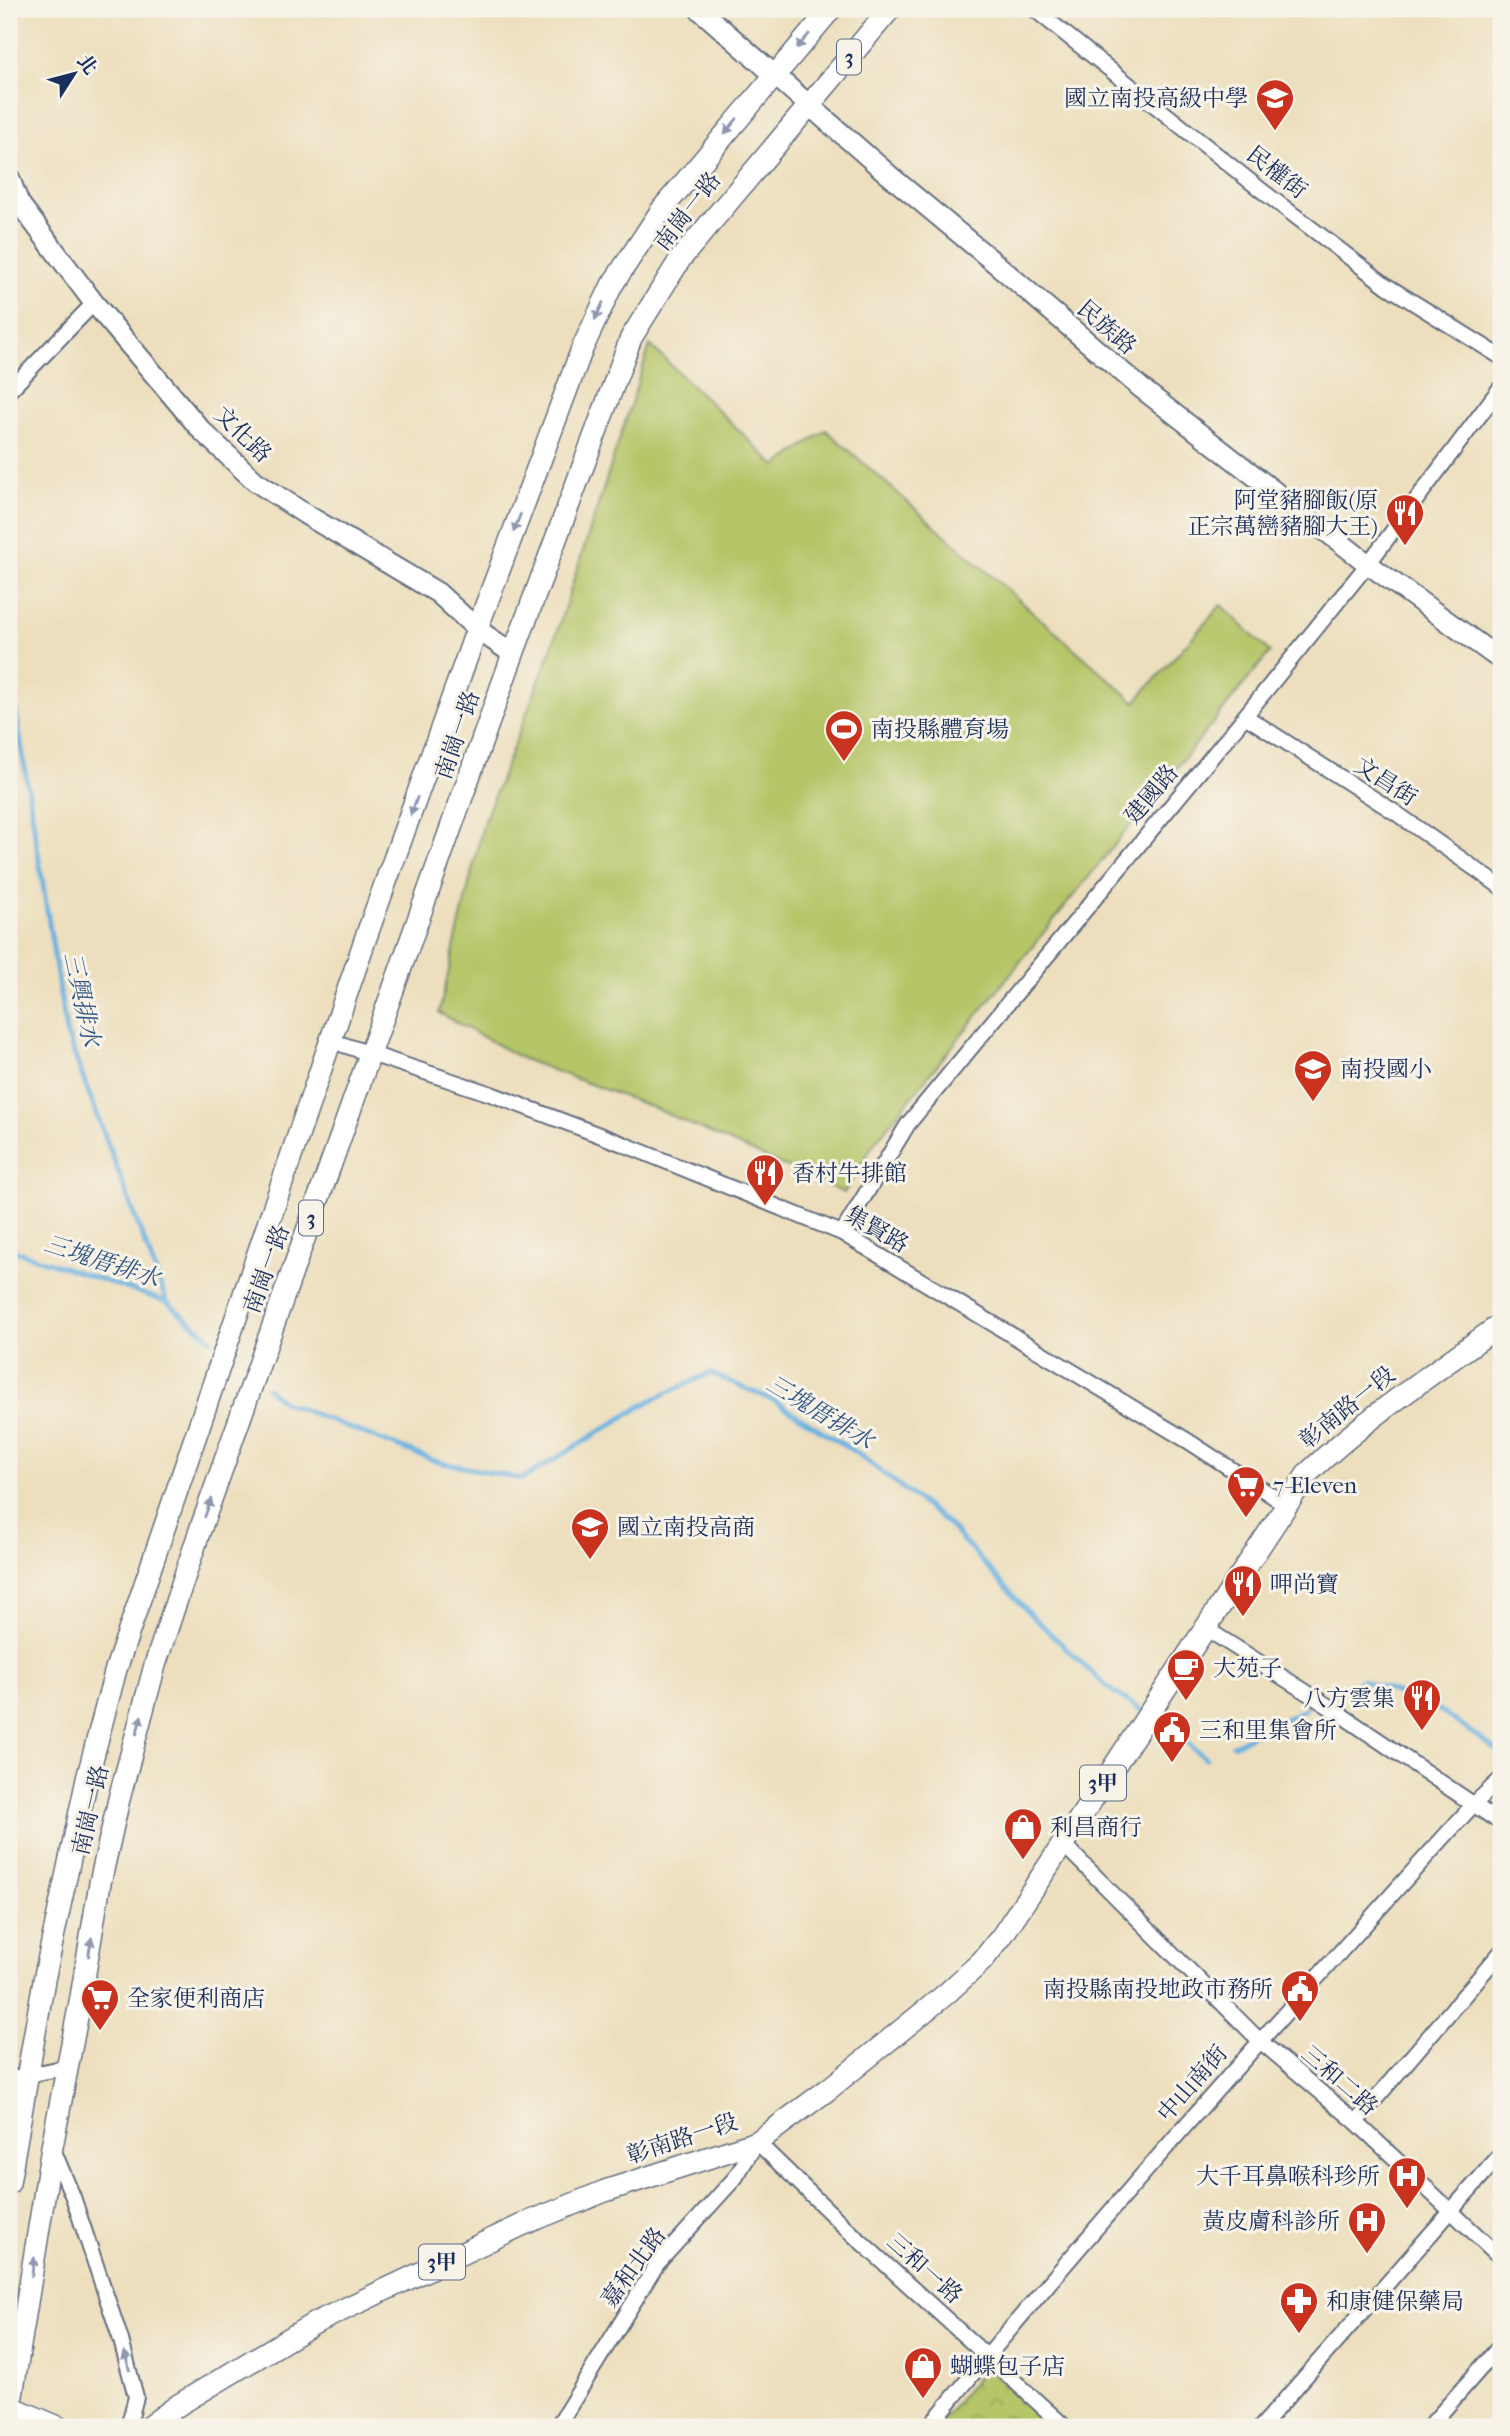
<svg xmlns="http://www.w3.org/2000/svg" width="1510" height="2436" font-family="'IM FELL French Canon','Noto Serif TC',serif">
  <defs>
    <pattern id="park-crowns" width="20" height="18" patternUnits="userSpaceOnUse" patternTransform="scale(1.75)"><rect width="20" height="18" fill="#b5c568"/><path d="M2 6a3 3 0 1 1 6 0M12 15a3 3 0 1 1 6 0" fill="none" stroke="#92a059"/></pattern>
  </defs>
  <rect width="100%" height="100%" fill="#f7f3e8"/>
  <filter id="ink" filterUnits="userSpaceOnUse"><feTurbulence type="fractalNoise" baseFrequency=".0143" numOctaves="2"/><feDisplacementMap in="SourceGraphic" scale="14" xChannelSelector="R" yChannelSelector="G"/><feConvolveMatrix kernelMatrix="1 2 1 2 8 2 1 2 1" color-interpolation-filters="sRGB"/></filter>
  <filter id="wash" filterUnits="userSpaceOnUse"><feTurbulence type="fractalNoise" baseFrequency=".00686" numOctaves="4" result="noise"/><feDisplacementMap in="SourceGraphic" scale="28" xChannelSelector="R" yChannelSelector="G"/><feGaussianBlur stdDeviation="1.57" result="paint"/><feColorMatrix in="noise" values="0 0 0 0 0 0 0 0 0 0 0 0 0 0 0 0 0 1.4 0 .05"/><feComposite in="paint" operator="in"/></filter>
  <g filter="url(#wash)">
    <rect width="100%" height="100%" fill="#eddfbd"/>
    <path fill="#b5c568" stroke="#687a63" stroke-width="2" d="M650,345L776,466L826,430L1135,702L1221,605L1270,652L875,1142L844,1193L654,1108L523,1059L439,1013L483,824L550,653Z"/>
    <path fill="url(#park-crowns)" stroke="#687a63" stroke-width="2" d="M987,2366L1049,2427H936Z"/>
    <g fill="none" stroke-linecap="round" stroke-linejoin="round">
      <path stroke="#68b1e0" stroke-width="5" d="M9,691L14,699L66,1032L167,1302
        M9,1249L167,1302L212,1340
        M267,1388L283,1402L438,1462L522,1479L650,1401L710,1373L775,1401L861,1456L946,1522L1030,1614L1108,1688L1143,1711
        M1334,1694L1362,1680L1436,1708L1501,1753
        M1152,1716L1175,1732L1206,1759
        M1233,1745L1307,1708"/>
    </g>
  </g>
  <g filter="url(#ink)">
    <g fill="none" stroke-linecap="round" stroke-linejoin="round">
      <defs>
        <path id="street" d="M1034,9L1261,190L1387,286L1501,357
          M9,391L94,303
          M1245,716L1396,813L1501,887
          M329,1040L491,1094L623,1144L842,1233L1188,1441L1285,1504
          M842,1233L908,1124L1224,742L1368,564L1501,387
          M1205,1628L1328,1706L1501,1823
          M1063,1844L1259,2040L1356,2122L1501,2258
          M9,2079L67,2067
          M1356,2122L1501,1952
          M52,2147L73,2197L121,2340L136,2397L128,2427
          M557,2427L657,2264L735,2178L757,2142L848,2230L1065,2427
          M929,2427C1103,2214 1288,2009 1473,1805L1501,1779
          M1261,2427L1501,2154
          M1429,2427L1501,2345"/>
        <path id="secondary" d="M699,9L889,175L1001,268L1141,388L1368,564L1501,660
          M9,177L19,203L94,303L201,430L255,481L305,514L438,593L477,629L513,654"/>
        <path id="primary" d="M9,2183L44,1980L87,1779L116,1669L366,937L477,629L582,349L612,285L663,208L831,9
          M9,2406L58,2427
          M9,2414L52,2147L81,1997L100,1883L119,1799L155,1665L199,1533L513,654L631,338L681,258L890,9
          M148,2427L180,2404L315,2323L524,2224L605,2191L757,2142L830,2088L946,1994L982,1961L1002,1936L1308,1473C1367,1417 1435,1372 1501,1324"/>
      </defs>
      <use href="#street" stroke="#646d7f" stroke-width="18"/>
      <use href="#secondary" stroke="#646d7f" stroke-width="23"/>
      <use href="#primary" stroke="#646d7f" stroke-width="24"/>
      <use href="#street" stroke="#fff" stroke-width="14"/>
      <use href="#secondary" stroke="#fff" stroke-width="19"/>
      <use href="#primary" stroke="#fff" stroke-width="21"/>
    </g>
    <defs><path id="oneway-solid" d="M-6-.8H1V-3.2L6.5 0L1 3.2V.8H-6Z" transform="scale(1.75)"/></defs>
    <g fill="#8d97ae">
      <use href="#oneway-solid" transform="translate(803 41) rotate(131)"/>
      <use href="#oneway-solid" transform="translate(731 126) rotate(130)"/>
      <use href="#oneway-solid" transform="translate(599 311) rotate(115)"/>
      <use href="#oneway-solid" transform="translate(517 523) rotate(111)"/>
      <use href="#oneway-solid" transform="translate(414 806) rotate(110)"/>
      <use href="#oneway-solid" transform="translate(208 1508) rotate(-70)"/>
      <use href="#oneway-solid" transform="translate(139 1725) rotate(-75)"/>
      <use href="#oneway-solid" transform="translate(90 1947) rotate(-81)"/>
      <use href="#oneway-solid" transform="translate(33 2267) rotate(-81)"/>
      <use href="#oneway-solid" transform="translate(127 2361) rotate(-105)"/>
    </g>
  </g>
  <defs>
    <symbol id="school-pin" viewBox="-11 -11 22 30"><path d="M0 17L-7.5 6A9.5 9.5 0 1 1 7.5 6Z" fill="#c8321e" stroke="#f7f3e8"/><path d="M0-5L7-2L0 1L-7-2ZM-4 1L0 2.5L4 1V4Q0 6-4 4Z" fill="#fff"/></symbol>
    <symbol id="restaurant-pin" viewBox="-11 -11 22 30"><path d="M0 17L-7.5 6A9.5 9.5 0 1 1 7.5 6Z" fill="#c8321e" stroke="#f7f3e8"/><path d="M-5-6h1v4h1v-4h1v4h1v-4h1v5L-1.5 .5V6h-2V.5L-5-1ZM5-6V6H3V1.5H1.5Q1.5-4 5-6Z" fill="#fff"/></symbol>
    <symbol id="stadium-pin" viewBox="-11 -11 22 30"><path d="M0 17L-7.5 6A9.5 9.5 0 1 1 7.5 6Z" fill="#c8321e" stroke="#f7f3e8"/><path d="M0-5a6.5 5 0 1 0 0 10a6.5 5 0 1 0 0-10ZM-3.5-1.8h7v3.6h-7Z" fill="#fff"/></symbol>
    <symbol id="supermarket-pin" viewBox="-11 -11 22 30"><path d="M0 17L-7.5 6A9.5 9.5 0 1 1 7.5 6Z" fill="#c8321e" stroke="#f7f3e8"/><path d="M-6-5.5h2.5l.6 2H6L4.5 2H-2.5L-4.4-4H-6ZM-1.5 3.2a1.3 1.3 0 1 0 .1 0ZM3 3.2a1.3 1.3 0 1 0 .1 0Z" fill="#fff"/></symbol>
    <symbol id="cafe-pin" viewBox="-11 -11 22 30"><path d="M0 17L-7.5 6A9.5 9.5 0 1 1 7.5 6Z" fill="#c8321e" stroke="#f7f3e8"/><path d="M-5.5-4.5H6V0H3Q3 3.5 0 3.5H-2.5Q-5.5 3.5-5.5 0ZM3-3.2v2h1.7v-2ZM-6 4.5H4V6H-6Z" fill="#fff"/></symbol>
    <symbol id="civic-pin" viewBox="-11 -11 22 30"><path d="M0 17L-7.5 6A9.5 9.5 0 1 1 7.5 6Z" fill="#c8321e" stroke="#f7f3e8"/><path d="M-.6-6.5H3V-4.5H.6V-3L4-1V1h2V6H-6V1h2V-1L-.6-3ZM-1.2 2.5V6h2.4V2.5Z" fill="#fff"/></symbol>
    <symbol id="shop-pin" viewBox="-11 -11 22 30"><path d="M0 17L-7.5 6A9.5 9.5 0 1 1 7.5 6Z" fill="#c8321e" stroke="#f7f3e8"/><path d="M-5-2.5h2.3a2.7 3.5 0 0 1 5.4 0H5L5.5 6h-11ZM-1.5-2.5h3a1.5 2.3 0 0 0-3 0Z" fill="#fff"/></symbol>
    <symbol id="hospital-pin" viewBox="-11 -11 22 30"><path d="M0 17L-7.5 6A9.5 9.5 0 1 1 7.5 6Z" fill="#c8321e" stroke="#f7f3e8"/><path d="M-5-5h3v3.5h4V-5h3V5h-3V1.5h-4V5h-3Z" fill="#fff"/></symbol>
    <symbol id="pharmacy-pin" viewBox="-11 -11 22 30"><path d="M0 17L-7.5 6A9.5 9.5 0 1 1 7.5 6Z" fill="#c8321e" stroke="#f7f3e8"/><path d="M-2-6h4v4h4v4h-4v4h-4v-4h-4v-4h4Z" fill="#fff"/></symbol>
  </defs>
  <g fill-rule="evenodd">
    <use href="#school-pin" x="1253" y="76" width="44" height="60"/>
    <use href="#restaurant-pin" x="1383" y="491" width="44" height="60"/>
    <use href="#stadium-pin" x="822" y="707" width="44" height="60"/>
    <use href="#school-pin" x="1291" y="1047" width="44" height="60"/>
    <use href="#restaurant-pin" x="743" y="1151" width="44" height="60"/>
    <use href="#supermarket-pin" x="1224" y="1463" width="44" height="60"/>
    <use href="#school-pin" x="568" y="1505" width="44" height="60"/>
    <use href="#restaurant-pin" x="1221" y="1562" width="44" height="60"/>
    <use href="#cafe-pin" x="1164" y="1646" width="44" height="60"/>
    <use href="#restaurant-pin" x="1400" y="1676" width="44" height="60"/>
    <use href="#civic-pin" x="1150" y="1708" width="44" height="60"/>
    <use href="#shop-pin" x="1001" y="1805" width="44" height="60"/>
    <use href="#civic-pin" x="1278" y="1967" width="44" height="60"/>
    <use href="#supermarket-pin" x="78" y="1976" width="44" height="60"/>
    <use href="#hospital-pin" x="1385" y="2154" width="44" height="60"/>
    <use href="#hospital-pin" x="1345" y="2199" width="44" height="60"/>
    <use href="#pharmacy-pin" x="1277" y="2279" width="44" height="60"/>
    <use href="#shop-pin" x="901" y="2344" width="44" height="60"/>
  </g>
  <g text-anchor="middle" stroke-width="6" stroke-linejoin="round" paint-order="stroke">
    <g fill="#f7f3e8" stroke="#5d6a87" stroke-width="2">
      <rect x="837" y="39.5" width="24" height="35" rx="5"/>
      <rect x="299" y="1200.5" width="24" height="35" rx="5"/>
      <rect x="1080" y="1765.5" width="46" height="35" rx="5"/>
      <rect x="419" y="2244.5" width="46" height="35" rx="5"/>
    </g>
    <g font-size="21" font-weight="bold" fill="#1b2f5e">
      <text x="849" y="64">3</text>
      <text x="311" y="1225">3</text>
      <text x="1103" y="1790">3甲</text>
      <text x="442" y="2269">3甲</text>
    </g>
    <g font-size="23" fill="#1b2f5e" stroke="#f7f3e8" text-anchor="start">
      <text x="1248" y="106" text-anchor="end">國立南投高級中學</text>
      <text x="1378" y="508" text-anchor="end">阿堂豬腳飯(原<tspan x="1378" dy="26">正宗萬巒豬腳大王)</tspan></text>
      <text x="871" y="737">南投縣體育場</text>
      <text x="1340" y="1077">南投國小</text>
      <text x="792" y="1181">香村牛排館</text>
      <text x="1273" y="1493">7-Eleven</text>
      <text x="617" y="1535">國立南投高商</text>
      <text x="1270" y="1592">呷尚寶</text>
      <text x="1213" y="1676">大苑子</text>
      <text x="1395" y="1706" text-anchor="end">八方雲集</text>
      <text x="1199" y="1738">三和里集會所</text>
      <text x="1050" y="1835">利昌商行</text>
      <text x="1273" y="1997" text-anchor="end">南投縣南投地政市務所</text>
      <text x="127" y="2006">全家便利商店</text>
      <text x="1380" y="2184" text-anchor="end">大千耳鼻喉科珍所</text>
      <text x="1340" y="2229" text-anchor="end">黃皮膚科診所</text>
      <text x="1326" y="2309">和康健保藥局</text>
      <text x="950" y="2374">蝴蝶包子店</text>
    </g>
    <g font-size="23" fill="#1b2f5e" stroke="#f7f3e8">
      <text transform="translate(1277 172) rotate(38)" y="8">民權街</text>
      <text transform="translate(687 211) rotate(-52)" y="8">南崗一路</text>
      <text transform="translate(1107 327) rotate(41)" y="8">民族路</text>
      <text transform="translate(243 434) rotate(44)" y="8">文化路</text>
      <text transform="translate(457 735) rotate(-71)" y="8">南崗一路</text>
      <text transform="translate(1386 781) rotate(33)" y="8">文昌街</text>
      <text transform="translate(1151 794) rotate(-50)" y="8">建國路</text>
      <text transform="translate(877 1229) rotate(30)" y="8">集賢路</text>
      <text transform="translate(266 1269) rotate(-70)" y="8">南崗一路</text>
      <text transform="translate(1347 1407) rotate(-39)" y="8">彰南路一段</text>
      <text transform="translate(90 1810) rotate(-77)" y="8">南崗一路</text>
      <text transform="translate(1340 2080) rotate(41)" y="8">三和二路</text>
      <text transform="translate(1192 2083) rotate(-49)" y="8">中山南街</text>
      <text transform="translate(682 2138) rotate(-18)" y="8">彰南路一段</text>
      <text transform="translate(633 2267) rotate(-54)" y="8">嘉和北路</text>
      <text transform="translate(925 2268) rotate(42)" y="8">三和一路</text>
    </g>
    <g font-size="24" font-style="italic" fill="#325685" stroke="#f7f3e8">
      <text transform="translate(82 999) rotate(78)" y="8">三興排水</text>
      <text transform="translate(102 1261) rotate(18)" y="8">三塊厝排水</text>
      <text transform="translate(820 1412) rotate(31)" y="8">三塊厝排水</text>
    </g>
  </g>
  <rect width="1510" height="2436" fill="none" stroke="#f7f3e8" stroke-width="35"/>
  <g transform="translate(74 74) rotate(54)" stroke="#f7f3e8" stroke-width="5" paint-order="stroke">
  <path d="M0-5L12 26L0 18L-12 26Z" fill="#1b2f5e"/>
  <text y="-10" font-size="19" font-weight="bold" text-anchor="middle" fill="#1b2f5e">北</text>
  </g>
</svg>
